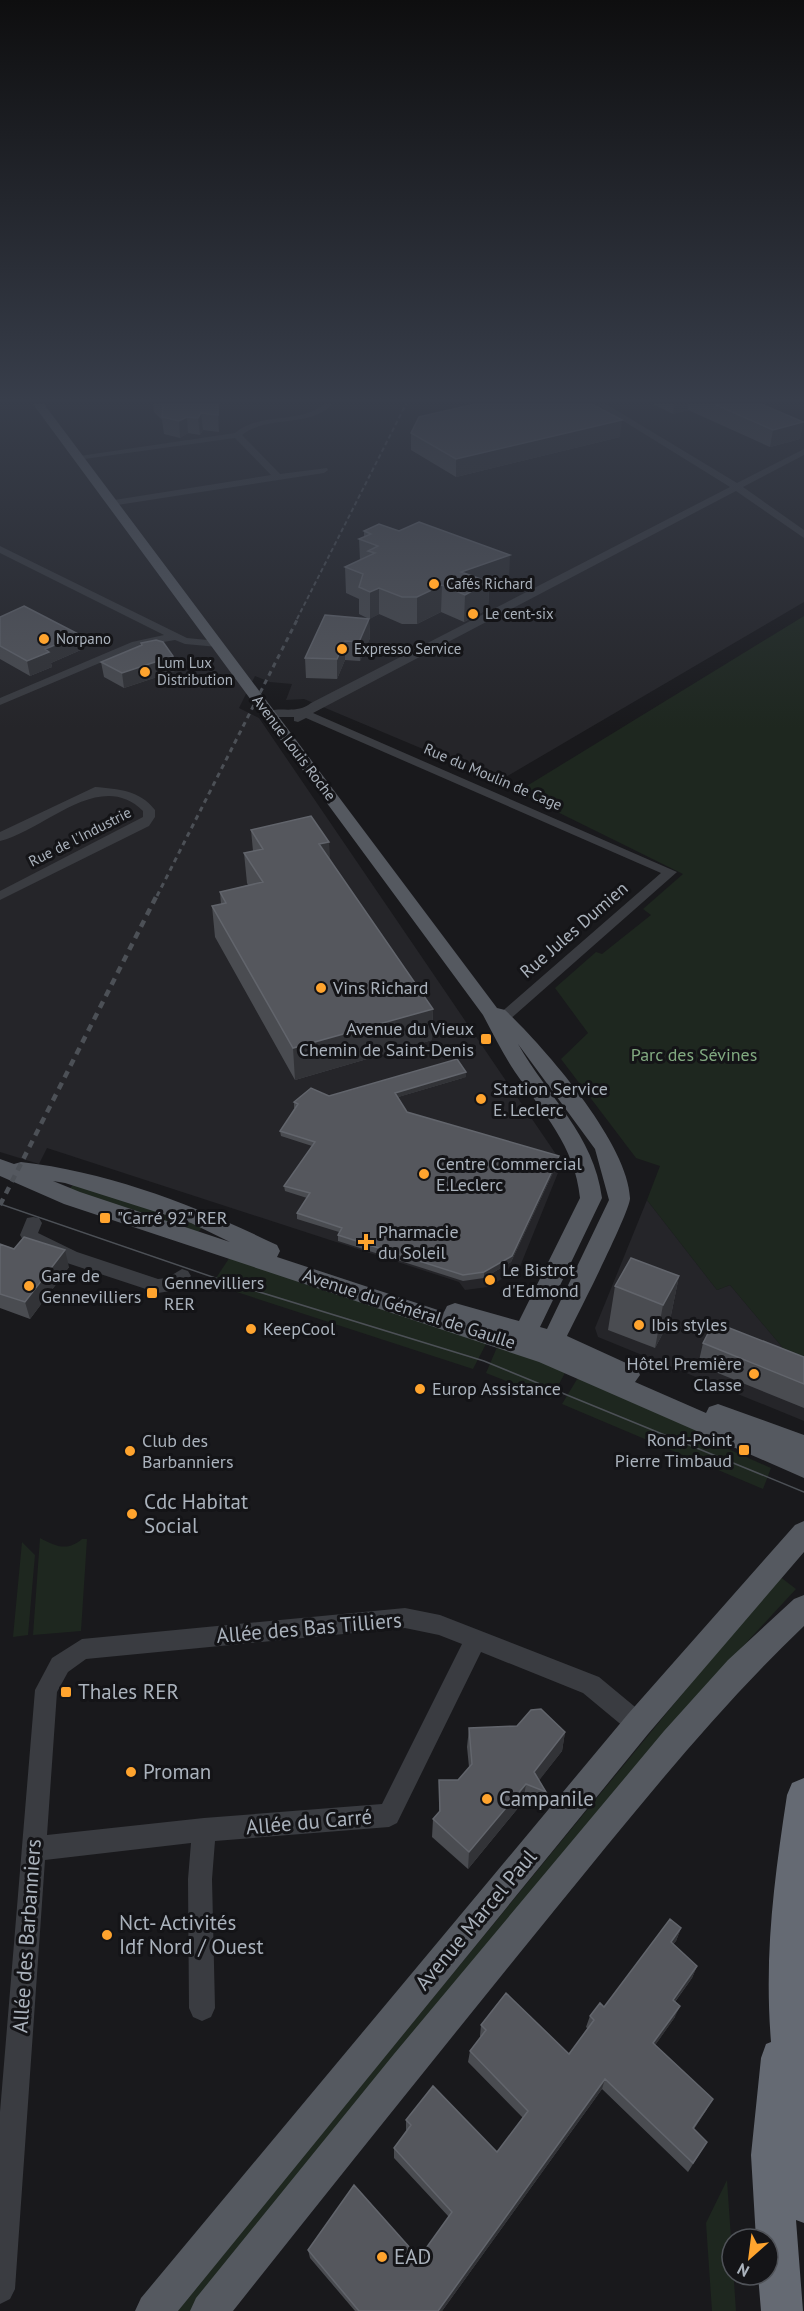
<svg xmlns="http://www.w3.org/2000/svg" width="804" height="2311" font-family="'PT Sans',sans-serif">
  <rect width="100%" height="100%" fill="#19191c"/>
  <path fill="#252529" d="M0,404H804V602L499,781L304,699L286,700L292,684L270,682L255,676L239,708L259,718L562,1163L519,1269L488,1287L465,1290L459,1282L47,1148L39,1164L0,1152Z
    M647,1200L717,1290L730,1285L783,1348L804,1357V1421L598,1337L595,1328Z"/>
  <path fill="#1e271f" d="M804,616V1357L783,1348L730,1285L717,1290L647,1200L660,1166L636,1158L561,1059L588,1033L555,988L596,952L602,954L651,915L643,909L683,874L517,792Z
    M74,1184L201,1225L202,1228L198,1232L71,1191L70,1188Z
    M230,1257L487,1342L473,1369L212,1284Z
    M498,1345L566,1371L551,1399L486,1373Z
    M579,1376L712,1431L708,1440L771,1468L763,1489L562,1404Z
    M40,1538C55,1546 67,1552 82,1539H87L81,1631L33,1635Z
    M22,1542L35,1555L28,1635L13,1637Z
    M779,1576L796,1589L698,1695L192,2311H176Z
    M727,2180L736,2311H712L706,2223Z"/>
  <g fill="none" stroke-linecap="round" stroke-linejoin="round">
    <path fill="#3a3c41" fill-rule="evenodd" d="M324,404H333C308,429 269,414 242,435L280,474L327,468L328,470L324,473L111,506L108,505V501L271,475L235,438L77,460L73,457L235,433C262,411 299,425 324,404Z
      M596,404H606L737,483L804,449V455L743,487L804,530V538L736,491L313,713L677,872L508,1021L503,1023L496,1018L498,1015L661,873L306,718L298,722L294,721V717H269L263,714C276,704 295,716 311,703L730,487Z
      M0,546L187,638L218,641L223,644L218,647L185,644L175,640L140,646L0,705V698L132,642L164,635L0,553Z
      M95,787C119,789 139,790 155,810V817L149,826L0,900V891L143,817V811C100,768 45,830 0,841V832Z
      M33,1217L39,1218L42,1223L38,1233L77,1252L158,1279L167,1278L182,1269L188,1271L191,1276L177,1290L158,1293L64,1262L23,1240L20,1235L27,1218Z
      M405,1608L440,1615L599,1677L646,1716L649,1724L646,1732L638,1735L630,1732L583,1693L481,1652L397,1823L389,1827L215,1841L212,1879L215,2008L211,2017L202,2021L193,2017L189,2008L188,1879L191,1843L45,1860L15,2289L10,2299L0,2304V2112L35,1690L52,1658L82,1639ZM405,1628L439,1635L462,1644L382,1804L204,1818L47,1835L57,1692L68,1672L86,1659Z"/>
    <path fill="#555960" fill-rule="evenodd" d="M33,404H44L497,1008L505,1010C544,1047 628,1143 630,1198C631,1210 577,1316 567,1336L637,1368L640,1375L635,1382L706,1413L709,1407L718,1404L804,1435V1478L539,1362L64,1204L0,1176V1159L14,1164L21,1162C110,1172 196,1206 277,1245L280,1251L277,1257L444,1312L447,1306L455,1303L519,1321L580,1198C575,1146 543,1113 515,1072C503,1054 493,1034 483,1015ZM518,1044L595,1149L609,1200L547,1329L540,1327L602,1198C594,1135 548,1097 518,1044ZM53,1181L65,1183L191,1223L230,1242L80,1192Z
      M804,1521V1552L648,1734L178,2311H135L141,2298L628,1714L795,1525Z
      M804,1595V1626C712,1714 634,1813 553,1912C446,2044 339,2177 233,2311H190L196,2298L394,2054L664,1731L728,1660L794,1599Z"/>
    <path fill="#656a73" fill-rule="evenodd" d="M804,1778V2223L796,2220L803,2311H761L758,2275H768V2239H756L751,2155L761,2058L766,2044L771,2042C764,1955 774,1881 787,1795L792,1783Z"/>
    <path stroke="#4c5056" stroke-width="1.5" d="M0,1204L230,1283L484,1361L804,1492"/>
    <path stroke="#4c5056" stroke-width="2" stroke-dasharray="4.5 3" stroke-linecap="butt" d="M297,619L406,404"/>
    <path stroke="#4c5056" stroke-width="3" stroke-dasharray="5 4.5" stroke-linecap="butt" d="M157,896L298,618"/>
    <path stroke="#4c5056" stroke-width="4.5" stroke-dasharray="7 6" stroke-linecap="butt" d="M0,1205L157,895"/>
  </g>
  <path fill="#4a4c51" d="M153,404H218L219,432L203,430L200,435L188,433L180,438L164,434L162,420L154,412Z
    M653,404H761L803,422L800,439L770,447L688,410L673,414Z
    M411,433L620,437L456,477L411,450Z
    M364,531L509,581L489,588L488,609L464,622L441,612L417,624H402L379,614L369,619L370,638L360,661L345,660L337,679L306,678L305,658L369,619L359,614V599L346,593L345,567L360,560L359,539L364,537Z
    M0,617L80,635L83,649L51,663L52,667L30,676L0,659Z
    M141,643L173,656L175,671L124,688L104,677L101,662L141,646Z
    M251,830L330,860L433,1009L432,1040L295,1080L215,937L212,906L221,904L220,892L248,885L247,883L244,853L253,851Z
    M466,1077L398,1097L407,1112L559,1156L558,1162L511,1262L484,1278L463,1281L338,1241V1235L339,1232L297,1219V1213L307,1198L285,1191L284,1186L312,1146L281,1136L280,1131L296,1108H294V1102Z
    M0,1244L69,1267L30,1319L0,1308Z
    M679,1276L670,1320L655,1348L608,1330L615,1286Z
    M703,1343L804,1357V1408L698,1365Z
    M469,1728L565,1732L562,1751L539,1780L546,1792L543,1810L523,1802L468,1869L432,1837L433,1819L439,1812V1780H458L469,1767L467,1747Z
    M681,1928L676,1941L673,1944L697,1966L692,1978L675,2002V2017L655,2045L707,2109L694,2129L707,2142L688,2172L602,2089L442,2311H355L310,2258L308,2250L419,2258L449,2217L394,2158V2148L407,2131L406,2130V2120L497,2152L523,2118L468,2062L470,2051L481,2037L480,2036L481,2025L569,2054L588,2029L586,2027L590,2016L604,2007Z"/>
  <path fill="#323337" d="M218,404L219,414V432L218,415Z
    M674,404H688V410L673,414Z
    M201,413L203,430L200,435L198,418Z
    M187,417L188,433L180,438L179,421Z
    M622,420L620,437L456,477V459Z
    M803,422L800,439L770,447L773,430Z
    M510,555L509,581L489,588L488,609L464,622L465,595L461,572Z
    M442,585L441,612L417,624V597Z
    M379,588V614L370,619V592Z
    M369,619L370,638L360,661L359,642Z
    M80,635L83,649L51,663L52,667L30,676L27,661L45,649Z
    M345,641V660L337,679V659Z
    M173,656L175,671L124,688L122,673Z
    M329,842L331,872L319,844Z
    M433,1009L432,1040L295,1080L293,1048Z
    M466,1072V1077L395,1098V1093Z
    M559,1156L558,1162L511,1262L484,1278V1272Z
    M65,1250L69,1267L30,1319L25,1302Z
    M679,1276L670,1320L655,1348L663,1305Z
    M565,1732L562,1751L534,1787V1772Z
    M526,1784L523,1802L468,1869L469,1852Z
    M681,1928L676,1941L666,1954L671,1942Z
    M697,1966L692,1978L668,2011L673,2000Z
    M680,2006L675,2017L649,2054L653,2043Z
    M605,2079L602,2089L442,2311H438Z"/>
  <path fill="#55575d" stroke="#62656c" stroke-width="1.5" d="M161,404H218V415L201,413L198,418L187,417L179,421L162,417L163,406Z
    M475,404H592L622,420L456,459L411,433L419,417Z
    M714,404H761L803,422L773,430Z
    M419,522L510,555L461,572L489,582L465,595L442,585L417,597H402L379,588L370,592L359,587L363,574L345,567L375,553L368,551L378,546L359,539L371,534L364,531L379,524L399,531Z
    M24,606L80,635L45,649L49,652L27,661L0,646V617Z
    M325,615L369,619L359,642L345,641L337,659L305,658Z
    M156,640L163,642L173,656L122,673L101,662L142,645L141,643Z
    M311,816L329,842L319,844L433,1009L293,1048L212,906L226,903L220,892L263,882L244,853L263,849L251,830Z
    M457,1059L466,1072L395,1093L407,1112L559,1156L512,1256L484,1272L463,1275L338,1235L342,1228L297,1213L310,1193L284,1186L315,1142L280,1131L298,1104L294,1102L311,1088L329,1096Z
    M24,1237L65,1250L25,1302L0,1294V1244L14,1249Z
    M631,1258L679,1276L663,1305L615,1286Z
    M714,1322L804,1357V1384L703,1343Z
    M541,1709L565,1732L534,1772L546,1792L526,1784L469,1852L433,1819L440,1811L439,1780H458L472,1764L469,1728L517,1726L531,1710Z
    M670,1919L681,1928L671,1942L697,1966L673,2000L680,2006L653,2043L713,2099L693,2128L707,2142L693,2163L605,2079L438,2311H359L308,2250L354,2185L419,2258L452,2212L394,2148L411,2125L406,2120L433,2086L497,2152L528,2111L470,2051L486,2030L481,2025L506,1993L569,2054L594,2020L590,2016L600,2003L604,2007Z"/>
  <linearGradient id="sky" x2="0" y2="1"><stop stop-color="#0e0e0f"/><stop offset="0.55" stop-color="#383e4b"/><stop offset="1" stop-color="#383e4b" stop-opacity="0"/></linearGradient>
  <rect width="804" height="728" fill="url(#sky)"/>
  <g fill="#ffa42e" stroke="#141417" stroke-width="2">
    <circle cx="434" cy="584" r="6"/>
    <circle cx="473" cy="614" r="6"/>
    <circle cx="44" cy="639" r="6"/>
    <circle cx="342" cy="649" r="6"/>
    <circle cx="145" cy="672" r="6"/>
    <circle cx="321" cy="988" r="6"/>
    <rect x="480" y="1033" width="12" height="12" rx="3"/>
    <circle cx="481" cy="1099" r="6"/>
    <circle cx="424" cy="1174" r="6"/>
    <rect x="99" y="1212" width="12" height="12" rx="3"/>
    <path d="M363 1233h6v6h6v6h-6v6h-6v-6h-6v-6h6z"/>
    <circle cx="490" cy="1280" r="6"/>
    <circle cx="29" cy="1286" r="6"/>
    <rect x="146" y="1287" width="12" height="12" rx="3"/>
    <circle cx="639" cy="1325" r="6"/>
    <circle cx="251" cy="1329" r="6"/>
    <circle cx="754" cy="1374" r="6"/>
    <circle cx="420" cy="1389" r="6"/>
    <rect x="738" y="1444" width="12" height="12" rx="3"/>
    <circle cx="130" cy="1451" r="6"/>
    <circle cx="132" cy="1514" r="6"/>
    <rect x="60" y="1686" width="12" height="12" rx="3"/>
    <circle cx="131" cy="1772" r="6"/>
    <circle cx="487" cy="1799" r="6"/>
    <circle cx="107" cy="1935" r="6"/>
    <circle cx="382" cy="2257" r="6"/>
  </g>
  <g text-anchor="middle" stroke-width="6" stroke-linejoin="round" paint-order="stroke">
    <g font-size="15" fill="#aab2bc" stroke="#141417" text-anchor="start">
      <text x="446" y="589">Cafés Richard</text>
      <text x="485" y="619">Le cent-six</text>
      <text x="56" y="644">Norpano</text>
      <text x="354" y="654">Expresso Service</text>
      <text x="157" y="668">Lum Lux<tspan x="157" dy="17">Distribution</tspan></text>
    </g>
    <g font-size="15" fill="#aab2bc" stroke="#141417">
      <text transform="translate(294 748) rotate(53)" y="5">Avenue Louis Roche</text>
      <text transform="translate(493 777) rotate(23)" y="5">Rue du Moulin de Cage</text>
      <text transform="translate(80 837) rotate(-27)" y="5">Rue de l'Industrie</text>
    </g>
    <g font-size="18" fill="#aab2bc" stroke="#141417">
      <text transform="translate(574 930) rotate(-41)" y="6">Rue Jules Dumien</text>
      <text transform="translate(409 1309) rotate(18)" y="6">Avenue du Général de Gaulle</text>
    </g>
    <g font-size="18" fill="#aab2bc" stroke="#141417" text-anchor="start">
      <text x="333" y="994">Vins Richard</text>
      <text x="474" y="1035" text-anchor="end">Avenue du Vieux<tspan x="474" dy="21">Chemin de Saint-Denis</tspan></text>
      <text x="493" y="1095">Station Service<tspan x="493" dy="21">E. Leclerc</tspan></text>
      <text x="436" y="1170">Centre Commercial<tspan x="436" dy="21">E.Leclerc</tspan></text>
      <text x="117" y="1224">"Carré 92" RER</text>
      <text x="378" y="1238">Pharmacie<tspan x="378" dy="21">du Soleil</tspan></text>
      <text x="502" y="1276">Le Bistrot<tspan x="502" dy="21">d'Edmond</tspan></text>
      <text x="41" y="1282">Gare de<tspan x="41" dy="21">Gennevilliers</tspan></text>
      <text x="164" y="1289">Gennevilliers<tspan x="164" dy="21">RER</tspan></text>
      <text x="651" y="1331">Ibis styles</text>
      <text x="263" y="1335">KeepCool</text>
      <text x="742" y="1370" text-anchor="end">Hôtel Première<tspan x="742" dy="21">Classe</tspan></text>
      <text x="432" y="1395">Europ Assistance</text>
      <text x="732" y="1446" text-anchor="end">Rond-Point<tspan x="732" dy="21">Pierre Timbaud</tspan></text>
      <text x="142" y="1447">Club des<tspan x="142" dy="21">Barbanniers</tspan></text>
    </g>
    <g font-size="18" fill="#81a980" stroke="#141417">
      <text x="694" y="1061">Parc des Sévines</text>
    </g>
    <g font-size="21" fill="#aab2bc" stroke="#141417" text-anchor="start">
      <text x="144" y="1509">Cdc Habitat<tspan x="144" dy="24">Social</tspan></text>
      <text x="78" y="1699">Thales RER</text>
      <text x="143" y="1779">Proman</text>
      <text x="499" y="1806">Campanile</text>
      <text x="119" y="1930">Nct- Activités<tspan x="119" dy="24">Idf Nord / Ouest</tspan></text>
      <text x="394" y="2264">EAD</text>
    </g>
    <g font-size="21" fill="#aab2bc" stroke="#141417">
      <text transform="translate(309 1628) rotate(-5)" y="7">Allée des Bas Tilliers</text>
      <text transform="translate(309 1822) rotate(-5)" y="7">Allée du Carré</text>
      <text transform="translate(476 1920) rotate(-50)" y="7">Avenue Marcel Paul</text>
      <text transform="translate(27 1936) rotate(-86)" y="7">Allée des Barbanniers</text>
    </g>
  </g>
  <g transform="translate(750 2257) rotate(208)"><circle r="28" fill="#141417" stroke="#505359" stroke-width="1.5"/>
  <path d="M0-4.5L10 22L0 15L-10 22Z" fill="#ffa42e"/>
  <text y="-9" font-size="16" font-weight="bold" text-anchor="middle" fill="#aab2bc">N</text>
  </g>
</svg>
